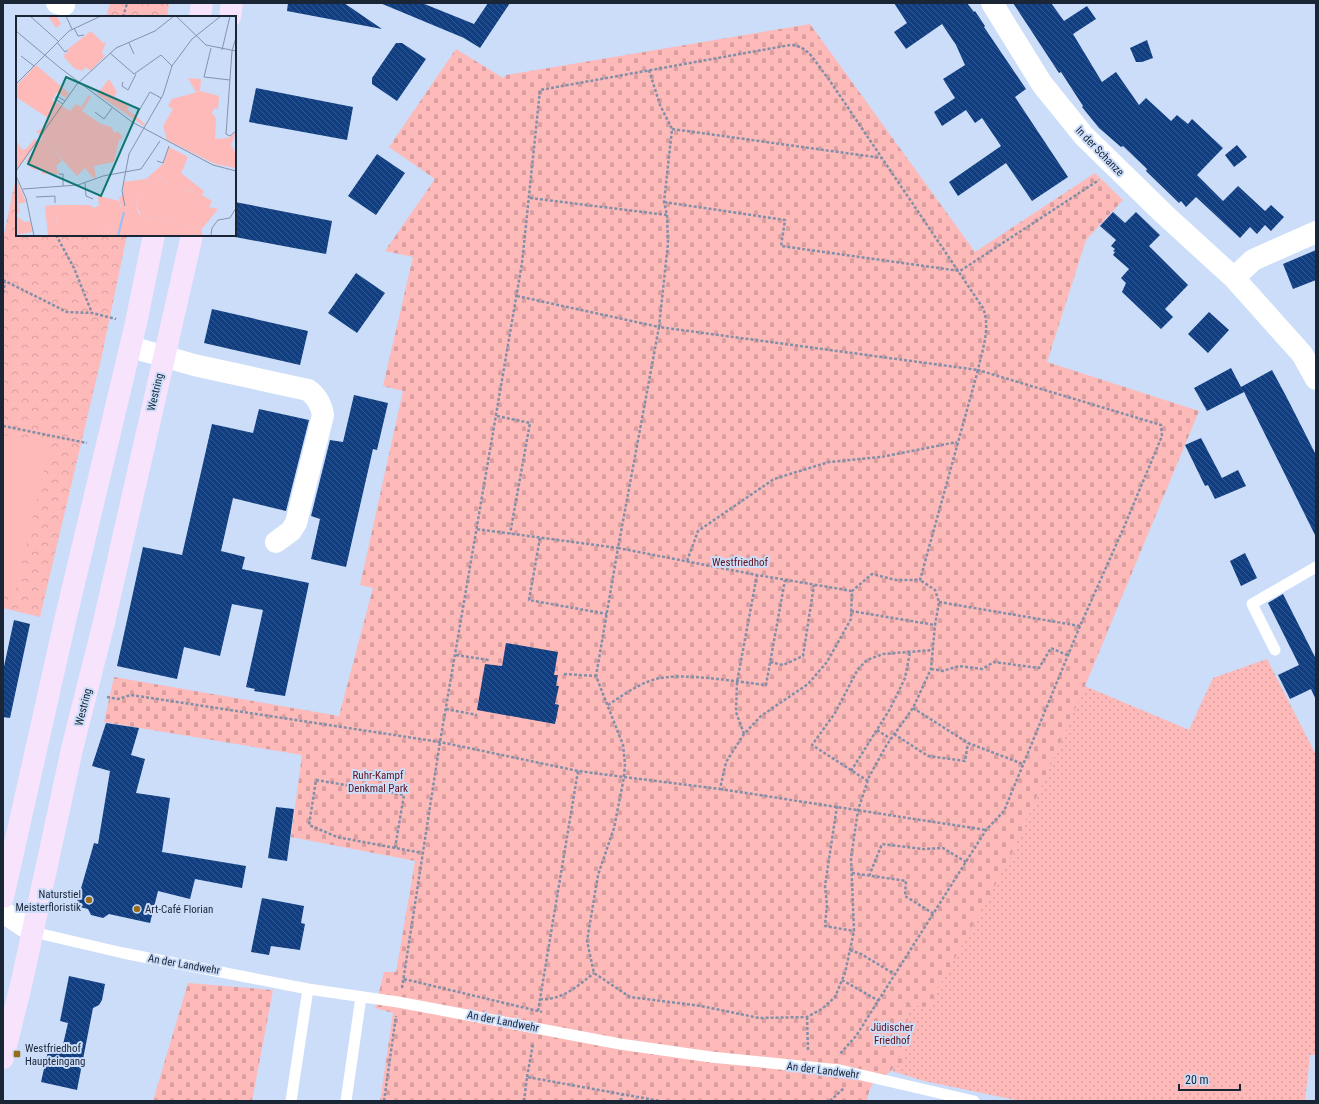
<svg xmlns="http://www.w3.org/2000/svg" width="1319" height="1104" font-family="'Roboto Condensed',sans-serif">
  <defs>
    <pattern id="grass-dots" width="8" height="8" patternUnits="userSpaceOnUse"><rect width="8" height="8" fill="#feb9b9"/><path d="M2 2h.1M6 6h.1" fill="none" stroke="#d99fa0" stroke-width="1.8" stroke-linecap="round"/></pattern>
    <pattern id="forest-crowns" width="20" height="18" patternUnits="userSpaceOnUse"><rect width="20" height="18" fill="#feb9b9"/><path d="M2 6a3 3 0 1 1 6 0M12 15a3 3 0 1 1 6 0" fill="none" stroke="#d99fa0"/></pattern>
    <pattern id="cemetery-stones" width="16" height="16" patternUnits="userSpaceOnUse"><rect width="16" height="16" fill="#feb9b9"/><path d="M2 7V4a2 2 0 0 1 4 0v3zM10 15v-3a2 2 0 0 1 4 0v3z" fill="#d99fa0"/></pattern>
    <pattern id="building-back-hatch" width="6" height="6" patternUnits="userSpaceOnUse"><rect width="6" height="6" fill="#103e80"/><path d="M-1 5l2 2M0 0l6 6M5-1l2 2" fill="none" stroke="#32588d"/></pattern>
  </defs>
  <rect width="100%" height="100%" fill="#cbddf9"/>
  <path fill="url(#grass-dots)" d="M1267,659L1316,755V1055H1310L1305,1101H1021L924,1081L892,1071L895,1065L901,1066L910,1005L1010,858L1085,686L1189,730L1213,678Z"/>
  <path fill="url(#forest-crowns)" d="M110,3H169L167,17H106Z
    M17,173V235H127L102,355L40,617L3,608V239Z"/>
  <path fill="url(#cemetery-stones)" d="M810,24L975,252L1095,173L1123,200L1086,240L1047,362L1199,411L1085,686L1010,858L928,1007L910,1005L901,1066L895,1065C886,1083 873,1068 867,1101H380L393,1013L375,1008L384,972H396L415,861L291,837L302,755L104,722L114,677L339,716L373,588L360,585L403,391L383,386L413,257L385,251L435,179L389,147L456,49L503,78L506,75Z
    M188,983L273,990L252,1101H153Z"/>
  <path fill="#feb9b9" d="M3,435L50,446L14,596L3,593Z"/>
  <path fill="url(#building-back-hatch)" d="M288,3H344L382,29L287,11Z
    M380,3H422L474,24L488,3H510L480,48L464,38Z
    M894,3H967L974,12L975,11L985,26L984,27L1026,89L1015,97L1068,177L1032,201L1006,163L958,196L949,182L1001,146L982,118L975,123L966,110L942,126L934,112L955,98L943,79L965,65L956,45L942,24L906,49L894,32L907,23Z
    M1013,3H1051L1064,21L1087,6L1096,19L1073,34L1102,82L1116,72L1139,105L1146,98L1171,121L1177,115L1188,124L1192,119L1223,148L1197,175L1223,201L1238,186L1265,211L1271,205L1284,217L1271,231L1265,225L1257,234L1250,227L1240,238L1196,197L1186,207L1181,201L1179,203L1146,171L1147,169L1123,146L1121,147L1099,128L1082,107L1083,106L1061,72L1059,73Z
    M1147,40L1153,58L1142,62H1136L1130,48Z
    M396,43H402L426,59L397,101L372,84V78Z
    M256,88L353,107L347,140L249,122Z
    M1237,145L1247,157L1234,167L1225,155Z
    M377,154L405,173L376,215L348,196Z
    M235,202L332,221L326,254L235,237Z
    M1113,212L1125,223L1136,212L1160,235L1149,246L1188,285L1165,309L1173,317L1161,329L1122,292L1126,283L1121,278L1129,269L1113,255L1115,252L1113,251L1115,249L1111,246L1116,240L1100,226Z
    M1316,250V280L1293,289L1283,264Z
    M356,273L385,293L357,333L328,313Z
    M212,309L308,331L300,365L204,343Z
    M1209,312L1229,330L1208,353L1188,334Z
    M1231,368L1241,387L1272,370L1286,396L1316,455V537L1244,392L1207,411L1194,388Z
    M354,395L388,403L377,450L373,449L346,567L311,559L320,519L311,516L330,440L343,442Z
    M259,409L309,420L286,511L233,498L221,551L245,557L242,569L309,583L285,696L254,691L255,689L246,687L263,610L232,604L220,656L184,647L177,679L117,666L143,547L182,555L212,424L253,433Z
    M1201,438L1222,478L1238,470L1246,486L1215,499L1208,485L1205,486L1185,445Z
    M1245,553L1257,578L1241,586L1230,561Z
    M1283,594L1315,657H1316V700L1311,689L1290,699L1278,675L1299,665L1268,603Z
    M14,620L30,624L10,718L3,717V671Z
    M506,643L558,652L554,675H558L556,686H559L555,704L559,705L555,724L477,710L485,664L502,666Z
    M106,723L139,728L131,755L145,759L136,793L170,798L162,852L246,866L242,888L195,879L190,899L158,891L150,923L109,914L103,918L91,915L88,909L76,906L94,843L98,844L110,771L92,766Z
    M276,807L294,809L287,861L268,858Z
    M262,898L304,906L301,923L305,924L300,950L271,946L269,955L251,952Z
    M69,976L105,984L102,1000L99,1005L93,1008L77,1090L41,1082L48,1051L61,1053L68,1023L60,1021Z"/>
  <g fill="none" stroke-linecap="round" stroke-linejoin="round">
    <path stroke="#8190a8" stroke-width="2.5" stroke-dasharray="3 2" stroke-linecap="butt" d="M123,17L127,3
      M649,70L660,105L672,129
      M530,198L667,215L664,202L672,129L882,158
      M664,202L785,220L781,246L960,271L1099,180
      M56,235L74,268L92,313
      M3,280L67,312L92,313L116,319
      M3,293L5,282
      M517,296L659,327L668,243L667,215
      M497,416L530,423L510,534
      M3,426L87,443
      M540,538L529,600L607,614
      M687,561L698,531L774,479L829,462L881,457L957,442
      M852,591L757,575L618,548L659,327L978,370L920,580H896L872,574L852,591L851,619L827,662L808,684L761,716L744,734L726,762L720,789L624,777L614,828L598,875L587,941L594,973L630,997L701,1006L759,1018L807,1017L822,1009L835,997L845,973L854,931L851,858L858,810L869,777L886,746L913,708L931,669L935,625L939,602L935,590L920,580
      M939,602L1080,626
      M851,611L935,625
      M456,655L489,660
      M770,662L783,665L803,656L814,585
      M931,669L943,671L959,666L982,669L994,662L1039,668L1051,648L1069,656
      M564,674L596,676
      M107,697L118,699L131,695L440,742L578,771L624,777L625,764L623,745L596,676L618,548L476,529
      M608,705C623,695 638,684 656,679C681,672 739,682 766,685L785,580
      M913,708L968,743L1023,764
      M446,709L477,715
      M877,730L891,739
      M744,734L736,712L737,682L757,575
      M894,734L928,756L965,761L968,743
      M851,771L890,709L905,678L910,652
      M868,781L812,745L835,713L858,669L867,660L883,654L933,650
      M720,789L986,830
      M837,806L825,886L827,905L825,926L854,931
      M395,848L404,795L316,780L309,825L337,837L422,853
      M852,873L906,881L905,896L934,914
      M869,876L882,844L923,849L943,848L966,862
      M850,950L861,954L896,975
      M404,979L542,1012
      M842,980L879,1001
      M402,988L440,742L522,263L540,90L790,45C809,45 816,64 828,78L983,308C991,328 982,350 978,370L1161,425L1162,436L1124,527L1080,626L1004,811L986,830L856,1036L839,1055
      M540,999C561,1001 578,986 594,973
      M538,1011L578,771
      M807,1017L808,1050
      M527,1077L533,1044
      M384,1101L396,1016
      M524,1101L527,1077L660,1101
      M621,1101L622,1095
      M830,1101L844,1088"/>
    <path stroke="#fff" stroke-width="11" d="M1275,650L1252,604L1316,567
      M33,932L123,953L308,989L398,1002L620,1044L711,1057L840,1070L974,1101
      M291,1101L308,989
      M346,1101L361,997"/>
    <path stroke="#fff" stroke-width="22" d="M57,3L64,5
      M992,3L1042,84L1084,136L1164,214L1234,278L1302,354L1316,379
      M1234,278L1253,260L1316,232
      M131,347L194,365L308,390C317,396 321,404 323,415L296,523L291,531L276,542
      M3,912L33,932"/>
    <path stroke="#f8e3fd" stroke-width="22" d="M200,17L202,3
      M230,17L232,3
      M3,897L65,621L136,323L154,235
      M3,1058L22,981L72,749L104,622L192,235"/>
  </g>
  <g fill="#986d1a" stroke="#cbddf9" stroke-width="1.5">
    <circle cx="89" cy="900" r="4"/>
    <circle cx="137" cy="909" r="4"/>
    <rect x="13" y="1050" width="8" height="8" rx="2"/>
  </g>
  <g text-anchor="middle" stroke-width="4" stroke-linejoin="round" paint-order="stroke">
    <g font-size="11" fill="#1a2536" stroke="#cbddf9">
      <text transform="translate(1100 151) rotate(46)" y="4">In der Schanze</text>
      <text transform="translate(155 392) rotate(-77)" y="4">Westring</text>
      <text transform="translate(83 707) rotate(-76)" y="4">Westring</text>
      <text transform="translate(184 964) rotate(10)" y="4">An der Landwehr</text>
      <text transform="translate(503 1021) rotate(11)" y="4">An der Landwehr</text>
      <text transform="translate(823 1070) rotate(7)" y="4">An der Landwehr</text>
    </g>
    <g font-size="11" fill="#61131e" stroke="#cbddf9">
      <text x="740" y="566">Westfriedhof</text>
      <text x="378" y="779">Ruhr-Kampf<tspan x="378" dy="13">Denkmal Park</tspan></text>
      <text x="892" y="1031">Jüdischer<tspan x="892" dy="13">Friedhof</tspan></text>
    </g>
    <g font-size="11" fill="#1a2536" stroke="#cbddf9" text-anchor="start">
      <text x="81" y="898" text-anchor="end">Naturstiel<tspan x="81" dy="13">Meisterfloristik</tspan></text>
      <text x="145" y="913">Art-Café Florian</text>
      <text x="25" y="1052">Westfriedhof<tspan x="25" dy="13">Haupteingang</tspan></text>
    </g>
  </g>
  <g transform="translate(16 16)">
    <rect width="220" height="220" fill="#cbddf9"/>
    <path d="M185,75L203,80L202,93L198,92L196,97L200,102L199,123L212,122L220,117L215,129L220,138V152L199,148L151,124L147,110L157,93L152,90L156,83ZM27,121L46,145L40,150L43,158H26V155L14,152L15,149L10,145ZM144,160L150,167L181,177L193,191L202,193L185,214L142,202L126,201L120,189L122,180L130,168ZM82,180L103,185L106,196L103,209L93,213L83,210L79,191L83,190Z" fill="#feb9b9"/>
    <path d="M172,62L185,63L184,75L180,76ZM93,63L101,76L98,80L113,91L111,93L129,108L128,110L81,78ZM19,123L22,125L15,135L0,154V124L6,134L10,133ZM153,131L172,141L165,157L188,175L186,179L196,185L193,191L181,177L167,172L158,174L144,160L130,168L122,180L120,189L122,196L126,201L142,202L185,214L187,220H87V217H74V189L81,194L83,210L93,213L103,209L106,196L103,181L107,180V166L130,163L147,148ZM0,162L10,186L2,188L4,196L0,199L8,206L14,205L16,216L0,219ZM39,189L42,220H32L29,190Z" fill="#feb9b9"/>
    <path d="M20,49L53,77L50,82L41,76L36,84L54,95L60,88L65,91L73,79L75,81L66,95L85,108L95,111L99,117L102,115L107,122L103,124L98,146L78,150L80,161L77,162L69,152L61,160L20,115L26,113L32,102L0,81V70Z" fill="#feb9b9"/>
    <path d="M32,0H41L45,8L40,12ZM39,189H74V217H87V220H42Z" fill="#feb9b9"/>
    <path d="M75,15L87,27L90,26L86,37L89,40L74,55L70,51L66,55L58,52L47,40L53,35L52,33Z" fill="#feb9b9"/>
    <path fill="none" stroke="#99bff8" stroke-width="2" d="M102,220L108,196"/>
    <path fill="none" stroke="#8493ab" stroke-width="1" d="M14,0L42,25M50,0L56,13M160,0L190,29L220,35M58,12L62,20L68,19M0,15L43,51L116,106L197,149L220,155M220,21L216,35L210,118L214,120L220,115M41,26L49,36L52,34M113,27L118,38M195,32L188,61L214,64M206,34L214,0M94,37L118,58L145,39L156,50M5,40L18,50M107,66L106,70L112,74L120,58M0,68L53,15L85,0M47,88L39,83L41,80L49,85M79,96L88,103L96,92M121,98L134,76L145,82M141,145L147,147L153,130M0,155L61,68L100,32L139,15L158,0M43,158H47V170M0,160L10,182L18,220M69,167L70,180L77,183M7,173L62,169L87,160L125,153L144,125M20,181L39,180V187M109,190L106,175L113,138L147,79L156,50L176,23L205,0M195,219L196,212L202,204L214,202L220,192"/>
    <path fill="#0f766e" fill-opacity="0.15" stroke="#0f766e" stroke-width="2" d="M50,61L123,93L85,180L12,148Z"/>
    <rect width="220" height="220" fill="none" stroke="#1a2536" stroke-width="2"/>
  </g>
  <rect width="1319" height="1104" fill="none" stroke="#1a2536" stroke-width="8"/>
  <path d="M1179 1084v6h61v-6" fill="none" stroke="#1a2536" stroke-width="2"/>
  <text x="1185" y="1084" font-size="12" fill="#1a2536" stroke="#cbddf9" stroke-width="3" paint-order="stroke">20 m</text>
</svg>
